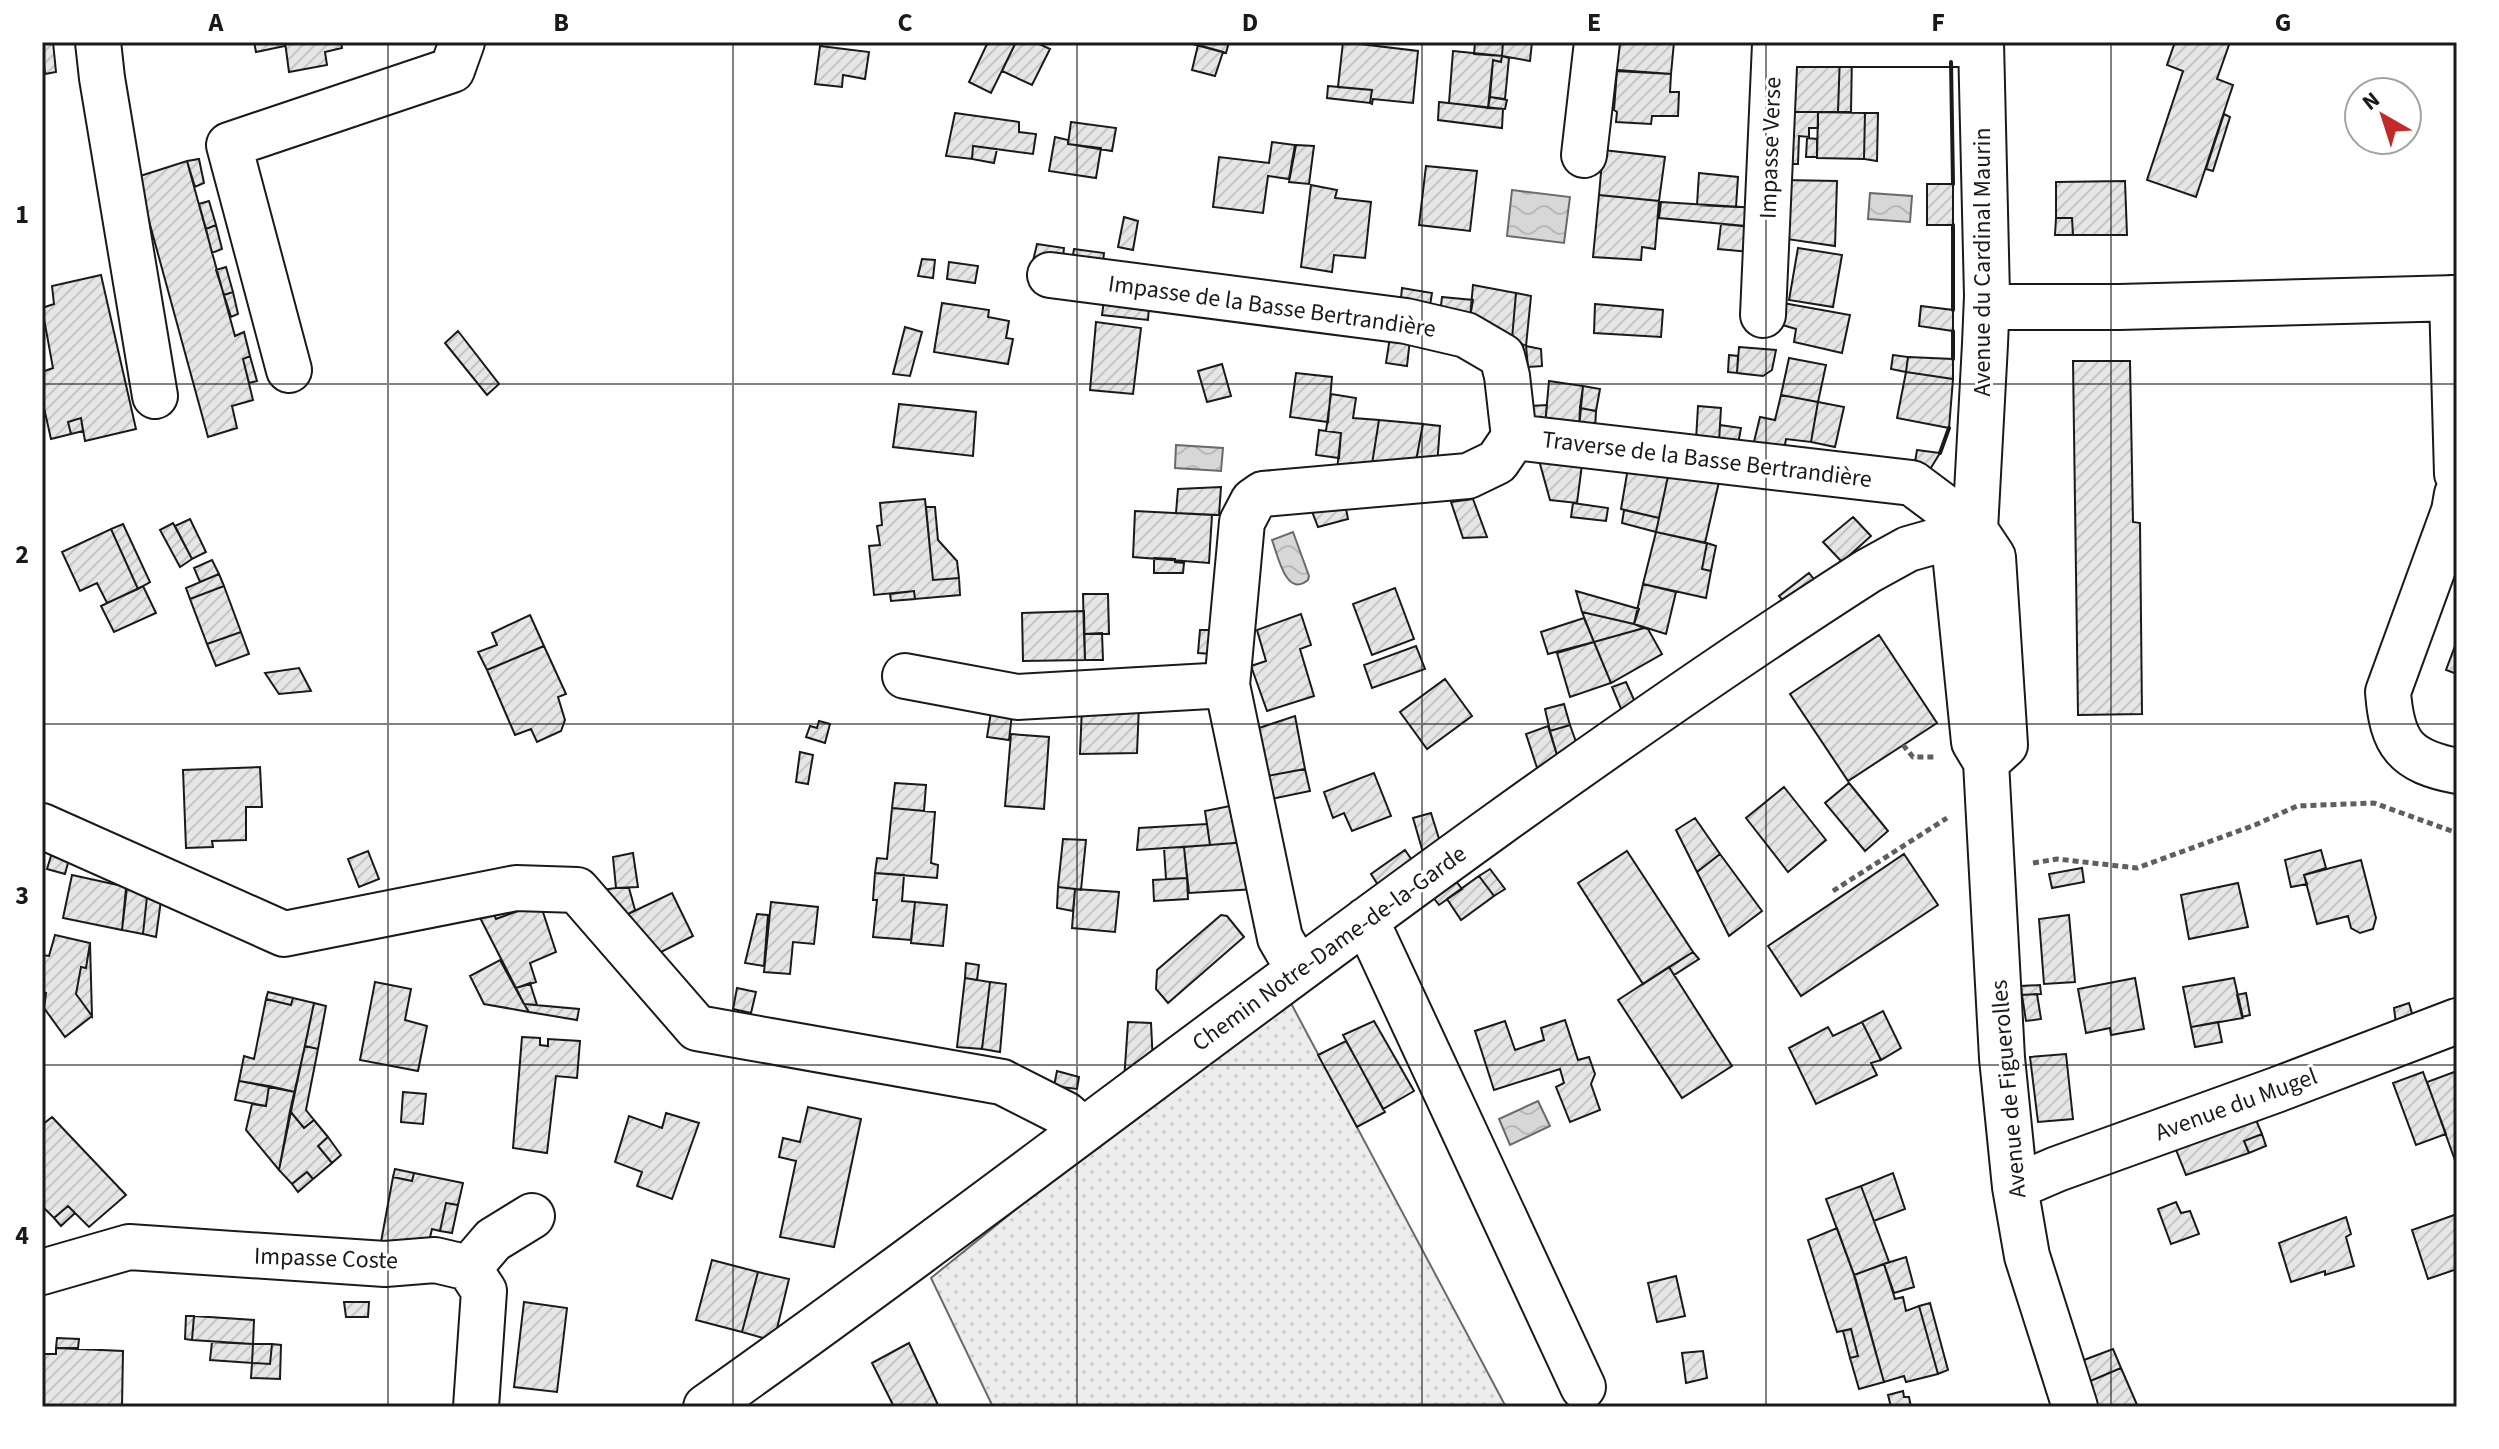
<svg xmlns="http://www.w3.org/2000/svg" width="2499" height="1449" font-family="'Source Sans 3',sans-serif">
  <defs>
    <pattern id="grass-dots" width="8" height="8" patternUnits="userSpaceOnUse" patternTransform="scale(2)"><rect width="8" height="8" fill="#ededed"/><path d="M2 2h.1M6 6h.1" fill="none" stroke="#cbcbcb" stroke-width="1.8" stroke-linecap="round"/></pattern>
    <pattern id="water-waves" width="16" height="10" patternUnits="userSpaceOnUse" patternTransform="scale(2)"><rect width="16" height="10" fill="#d7d7d7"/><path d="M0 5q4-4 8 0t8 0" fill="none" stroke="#b8b8b8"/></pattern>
    <pattern id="building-hatch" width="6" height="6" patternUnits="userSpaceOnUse" patternTransform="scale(2)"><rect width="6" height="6" fill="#e6e6e6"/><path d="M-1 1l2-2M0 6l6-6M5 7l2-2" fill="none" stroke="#c5c5c5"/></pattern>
  </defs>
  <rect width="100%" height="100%" fill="#fff"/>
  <path fill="url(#grass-dots)" stroke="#6a6a6a" stroke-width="2" d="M1285,992L1506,1407H993L931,1278Z"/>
  <path fill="url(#water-waves)" stroke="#6a6a6a" stroke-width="2" d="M1512,190L1570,197L1564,243L1507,236Z
    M1870,193L1912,196L1910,222L1868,219Z
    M1176,445L1223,448L1221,471L1175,468Z
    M1293,532L1309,576L1308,580C1286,598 1278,556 1272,540Z
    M1538,1101L1550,1126L1510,1145L1499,1119Z"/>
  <path fill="url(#building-hatch)" stroke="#1a1a1a" stroke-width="2" d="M42,42H53L56,72L45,74Z
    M254,42H285V46L256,52Z
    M285,42H341L342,48L325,52L327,65L289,72Z
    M988,42H1016L991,93L969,82Z
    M1016,42H1035L1050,49L1032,85L1002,71Z
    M1185,42H1229L1226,53Z
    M1343,42L1418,51L1413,103L1373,99L1372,104L1370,103L1372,90L1338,87Z
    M1475,42H1503L1502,56L1474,54Z
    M1503,42H1532L1530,61L1502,56Z
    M1617,42H1674L1671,74L1616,71Z
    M2175,42H2230L2217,79L2233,85L2196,197L2147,180L2183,71L2167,65Z
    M1198,45L1223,52L1215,76L1192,70Z
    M820,46L869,52L865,79L843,75L842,87L815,84Z
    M1453,51L1502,56L1501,62L1493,60L1488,108L1449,103Z
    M1840,54H1852L1851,112H1838Z
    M1840,54L1838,112H1784L1791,55Z
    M1502,56L1509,58L1505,99L1490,97L1493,60L1501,62Z
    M1617,70L1671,74L1670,92H1679L1678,116H1652L1651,124L1616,122L1617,112L1614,110Z
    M1328,86L1372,90L1370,103L1327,98Z
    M1490,97L1507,100L1505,109L1488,108Z
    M1439,102L1503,109L1502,128L1438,120Z
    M1784,112H1818V128H1809V137L1799,136L1798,164H1783Z
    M1818,112L1865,113L1864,159L1817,158Z
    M955,113L1019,122V132L1036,134L1033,154L973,146L972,159L946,156Z
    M1865,113H1878L1877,161L1864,159Z
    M2224,114L2230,117L2213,171L2206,169Z
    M1071,122L1116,128L1112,151L1068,144Z
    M1055,137L1068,140V144L1101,148L1096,178L1049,171Z
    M1807,138L1817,139V157H1806Z
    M1272,142L1295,145L1289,179L1268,176L1263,213L1213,207L1219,157L1269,163Z
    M1296,145L1314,146L1309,184L1289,182Z
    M973,146L997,149L994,163L972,159Z
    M1603,150L1665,157L1659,201L1599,195Z
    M199,159L204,183L195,187L187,161Z
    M187,161L235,336L244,332L250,356L243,359L253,400L232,406L237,428L208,437L137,177Z
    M1426,166L1477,171L1470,231L1419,225Z
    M1699,173L1738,177L1736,207L1697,205Z
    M1782,180L1837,181L1835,246L1780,238Z
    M2125,181L2127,235H2073L2072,218H2056V182Z
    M1927,184H1953V225H1927Z
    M1311,185L1337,190L1335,198L1371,202L1365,258L1334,255L1332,272L1301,267Z
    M1599,195L1659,201L1655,249L1642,247L1641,260L1593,257Z
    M209,201L216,225L206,229L199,204Z
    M1661,202L1757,208V227L1659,218Z
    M1124,217L1138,221L1133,250L1118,247Z
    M2056,218H2072L2073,235H2055Z
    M1721,224L1752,227L1750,252L1718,249Z
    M216,225L222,249L212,253L206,229Z
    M1037,244L1064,248L1062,265L1033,261Z
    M1798,248L1842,255L1833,307L1789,300Z
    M1074,249L1104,253L1102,270L1071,267Z
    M922,259L935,260L933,278L918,276Z
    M949,262L978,266L975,283L947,279Z
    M226,267L233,292L224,295L216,270Z
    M101,275L136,429L85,441L81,418L68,422L71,434L51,439L42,399V372L53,368L42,308L54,304L52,286Z
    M1473,285L1516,293L1512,339L1470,318Z
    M1402,288L1432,293L1429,312L1400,308Z
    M233,292L238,314L231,317L224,295Z
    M1516,293L1531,296L1526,346L1512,339Z
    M1442,297L1473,300L1470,318L1440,314Z
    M1104,300L1149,306L1148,320L1102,315Z
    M942,303L989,310L988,317L1009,321L1006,338L1013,339L1008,364L934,352Z
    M1783,303L1850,315L1842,353L1794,342L1796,329L1779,324Z
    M1595,304L1663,310L1661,337L1594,333Z
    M1921,306L1953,310V331L1919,326Z
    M1096,322L1141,328L1133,394L1090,390Z
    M905,327L922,332L910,376L893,374Z
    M458,331L499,384L487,395L445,343Z
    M1390,337L1410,339L1407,366L1386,363Z
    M1526,346L1541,349L1542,366L1528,367Z
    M1739,347L1776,350L1772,370L1763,376L1737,373Z
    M1729,355L1738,356L1737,373L1728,372Z
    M1893,355L1908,357L1906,372L1891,369Z
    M250,356L257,381L249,383L243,359Z
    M1908,357L1953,359V379L1906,372Z
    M1789,358L1826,365L1818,402L1781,395Z
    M2073,361H2130L2133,522L2140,523L2142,714L2078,715Z
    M1222,364L1231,396L1207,402L1198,371Z
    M1906,372L1953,379L1949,428L1897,418Z
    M1296,373L1332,377L1328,422L1290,417Z
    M1549,381L1583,386L1579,429L1545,425Z
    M1583,386L1600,389L1596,411L1580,408Z
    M1331,394L1356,398L1353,418L1379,420L1372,464L1337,470L1341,433L1326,431Z
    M1781,395L1818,402L1811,442L1786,439L1784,450L1753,446L1760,417L1775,420Z
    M1818,402L1844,407L1835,447L1811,442Z
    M899,404L976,412L973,456L893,447Z
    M1547,405L1545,425L1531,423L1530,406Z
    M1698,406L1721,408L1719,442L1696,440Z
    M1580,408L1596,411L1595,430L1579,429Z
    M81,418L83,431L71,434L68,422Z
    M1379,420L1423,424L1415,466L1372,464Z
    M1423,424L1440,426L1437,466H1415Z
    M1720,425L1741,428L1738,444L1719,442Z
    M1319,430L1341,433L1339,458L1316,455Z
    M1917,450L1940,453L1929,471L1914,468Z
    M1537,453L1583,457L1577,503L1550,500Z
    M1629,462L1670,467L1659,518L1621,509Z
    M1670,467L1721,473L1705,543L1656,532Z
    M1221,487L1219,515L1176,513L1178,489Z
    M1344,498L1348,519L1318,527L1308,501Z
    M925,499L933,580L959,578L960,595L915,599L914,591L874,595L869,546L880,545L877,526L882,525L880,503Z
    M1473,499L1487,537L1463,538L1451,502Z
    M1573,503L1608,508L1606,521L1571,517Z
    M926,507H935L938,540L957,561L959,578L933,580Z
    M1624,510L1659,518L1656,532L1622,523Z
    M1135,511L1212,515L1209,563L1133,557Z
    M1853,517L1871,536L1842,562L1823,542Z
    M190,519L206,552L192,559L175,526Z
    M173,523L192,559L180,567L160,530Z
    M123,524L150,582L138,589L111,529Z
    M111,529L138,589L107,603L97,583L80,591L62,552Z
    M1656,532L1707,543L1702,569L1711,571L1706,598L1643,584Z
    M1707,543L1716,546L1711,571L1702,569Z
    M1154,558L1175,559V562L1184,563L1183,573H1154Z
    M212,560L219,574L200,582L194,568Z
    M1809,573L1817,583L1786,604L1779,596Z
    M219,574L224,586L190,599L186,588Z
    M1643,584L1676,592L1666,634L1634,624Z
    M143,586L156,613L114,632L101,606Z
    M224,586L241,632L207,644L190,599Z
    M1395,588L1414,639L1372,655L1353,604Z
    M914,591L915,599L891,601L890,594Z
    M1576,591L1639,609L1634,624L1582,612Z
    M1083,594H1108L1109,634H1084Z
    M1084,611L1085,660L1023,661L1022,613Z
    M1582,612L1634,624L1644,628L1594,642Z
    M1301,614L1311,645L1300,649L1314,696L1267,711L1251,666L1266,661L1257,630Z
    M530,615L544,646L487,670L478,652L497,645L492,633Z
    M1584,618L1594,642L1548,654L1541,632Z
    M1644,628L1648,629L1662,654L1611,683L1594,642Z
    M1200,630H1214L1212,654L1198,653Z
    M241,632L249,654L216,666L207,644Z
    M1102,633L1103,660H1085L1084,634Z
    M1879,635L1937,723L1848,781L1790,694Z
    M1594,642L1611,683L1570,697L1557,653Z
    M544,646L566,694L558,697L565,720L561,731L537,742L531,729L515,735L487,670Z
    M1416,646L1425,669L1372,688L1364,665Z
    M2455,646L2457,647V674L2446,670Z
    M299,668L311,691L279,694L265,673Z
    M1445,679L1472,716L1427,749L1400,712Z
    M1626,682L1639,711L1626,721L1612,687Z
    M1564,704L1570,725L1550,731L1545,709Z
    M1139,705L1137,753L1080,754L1082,706Z
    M991,712L1012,714L1009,740L987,737Z
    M1295,716L1305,769L1262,777L1253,730Z
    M819,721L830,724L825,743L806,737L810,726L817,728Z
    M1570,725L1580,753L1560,765L1550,731Z
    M1548,726L1560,765L1540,777L1526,734Z
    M1011,734L1049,737L1044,809L1005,806Z
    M800,752L813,755L808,784L796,782Z
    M260,767L262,807H246V840L212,841L213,847L186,848L183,770Z
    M1305,769L1310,791L1266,800L1262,777Z
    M1374,773L1391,816L1352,831L1344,813L1333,818L1324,792Z
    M895,783L926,785L924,811L892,808Z
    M1849,783L1888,831L1865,851L1825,803Z
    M1784,787L1826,840L1788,872L1746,818Z
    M1240,804L1247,842L1210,845L1205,811Z
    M892,808L935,812L931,863L938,865L937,878L875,873L877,858L887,859Z
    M1431,813L1441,845L1424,856L1413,818Z
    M1695,818L1720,854L1697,872L1676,830Z
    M1207,824L1210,845L1137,850L1139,828Z
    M1063,839L1086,840L1081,890L1058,887Z
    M1247,842L1256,889L1189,893L1184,847Z
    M54,846L71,852L65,874L47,869Z
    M1184,847L1187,878L1166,879L1164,848Z
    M1405,850L1414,863L1380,888L1371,874Z
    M2321,850L2326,868L2304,875L2307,884L2291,887L2285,860Z
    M368,851L379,879L359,887L348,859Z
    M1627,851L1693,952L1643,984L1578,883Z
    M633,853L638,887L616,888L613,857Z
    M1720,854L1762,911L1729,936L1697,872Z
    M1904,854L1938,905L1801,996L1768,946Z
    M2361,860L2376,918L2373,929L2360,933L2351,928L2348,916L2317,924L2304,875Z
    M2082,868L2084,882L2052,888L2049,874Z
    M1490,869L1505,889L1494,896L1479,876Z
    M1449,872L1462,889L1439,905L1426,888Z
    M875,873L904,875L902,901L915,902L911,940L873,937L877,900H873Z
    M72,875L127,887L122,930L63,918Z
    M1479,876L1494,896L1461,920L1447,899Z
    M127,878L148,887L143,934L122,930Z
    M1187,878L1188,899L1154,901L1153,880Z
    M2238,883L2248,927L2189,939L2181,895Z
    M148,887L162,893L156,937L143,934Z
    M1058,887L1075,889L1073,911L1057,908Z
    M616,888H629L635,910L628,914L632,920L623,923L601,890Z
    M1075,889L1119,892L1115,932L1072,928Z
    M672,893L693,936L651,957L628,914Z
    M771,902L818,907L814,944L793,942L790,974L764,972Z
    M915,902L947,905L943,946L911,943Z
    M540,903L556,952L530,963L536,982L516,988L474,906L489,904L496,919Z
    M757,914L768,915L764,966L745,963Z
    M1221,915L1227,916L1244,937L1168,1003L1156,989L1157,970Z
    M2069,915L2075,982L2044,984L2039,919Z
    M55,935L90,943L86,968L81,967L76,994L92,1016L65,1037L44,1008L46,993L42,992V955L49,956Z
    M90,943L92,1016L76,994L81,967L86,968Z
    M1693,952L1699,959L1674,975L1669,967Z
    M500,960L524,1004L529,1012L484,1004L470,976Z
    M966,963L979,965L977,980L965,978Z
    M1669,967L1732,1066L1682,1098L1618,1000Z
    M965,978L990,982L982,1049L957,1047Z
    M2135,978L2144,1029L2111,1035L2110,1028L2086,1033L2078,989Z
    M2234,978L2243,1018L2191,1027L2183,987Z
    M375,982L411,989L405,1020L427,1026L418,1071L360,1060Z
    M990,982L1006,984L1000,1052L982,1049Z
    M530,983L537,1005L524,1004L516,988Z
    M2040,985L2041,994L2022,995L2021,986Z
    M737,988L756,992L751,1013L733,1009Z
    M268,992L293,998L291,1005L266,999Z
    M2246,993L2250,1015L2242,1017L2237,995Z
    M2037,994L2041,1019L2026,1021L2022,995Z
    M293,998L314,1003L295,1092L239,1081L244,1056L254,1059L266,999L291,1005Z
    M314,1003L326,1006L318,1049L305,1046Z
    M2409,1003L2413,1017L2396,1024L2394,1008Z
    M524,1004L579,1009L577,1020L529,1012Z
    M1883,1011L1901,1048L1881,1060L1862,1022Z
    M1565,1020L1578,1060L1589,1057L1595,1074L1591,1084L1600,1110L1570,1122L1556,1087L1564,1083L1560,1069L1494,1090L1475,1031L1505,1021L1515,1050L1544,1040L1541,1028Z
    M1374,1021L1414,1091L1383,1109L1343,1035Z
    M1128,1022L1151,1023L1153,1064L1124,1081Z
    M1862,1022L1881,1060L1871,1063L1877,1075L1816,1104L1789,1048L1828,1027L1833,1036Z
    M2218,1022L2222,1042L2195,1047L2191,1027Z
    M522,1037L540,1038V1045L548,1046V1039L580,1041L577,1078L556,1076L547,1153L513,1148Z
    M1346,1041L1385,1112L1357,1127L1318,1055Z
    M305,1046L318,1049L306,1110L314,1120L304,1128L290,1111Z
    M2066,1054L2073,1119L2038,1122L2030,1057Z
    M1057,1071L1079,1077L1077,1089L1054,1086Z
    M2457,1071V1166L2427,1082Z
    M2423,1072L2446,1134L2416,1145L2393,1083Z
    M239,1081L269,1086L266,1106L235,1100Z
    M269,1086L295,1092L279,1170L246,1130L252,1104L266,1106Z
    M403,1092L426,1094L423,1124L401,1122Z
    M808,1107L861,1119L834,1247L780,1237L796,1161L779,1157L783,1138L800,1142Z
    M290,1111L304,1128L314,1120L328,1137L318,1146L332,1163L313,1179L307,1172L292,1184L279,1170Z
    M666,1113L699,1123L672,1199L637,1186L642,1172L615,1162L629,1116L662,1128Z
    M2253,1113L2262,1134L2244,1141L2249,1153L2186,1175L2173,1142Z
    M52,1117L126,1195L89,1227L68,1206L54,1218L42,1206V1125Z
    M2262,1134L2266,1146L2249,1153L2244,1141Z
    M328,1137L341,1155L332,1163L318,1146Z
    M395,1169L414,1173L412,1181L393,1177Z
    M307,1172L313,1179L298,1192L292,1184Z
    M414,1173L463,1183L458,1205L446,1203L440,1231L432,1229L427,1250L381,1242L393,1177L412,1181Z
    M1893,1173L1905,1209L1874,1221L1861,1186Z
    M1861,1186L1889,1262L1854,1275L1826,1199Z
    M2176,1202L2181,1213L2190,1211L2199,1234L2171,1244L2158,1209Z
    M446,1203L458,1205L452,1233L440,1231Z
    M68,1206L75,1213L61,1226L54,1218Z
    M2457,1214V1269L2428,1279L2412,1230Z
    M2346,1217L2351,1234L2346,1237L2354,1266L2325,1275V1271L2291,1282L2279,1243Z
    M1837,1228L1856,1280L1884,1382L1859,1389L1850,1358L1858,1356L1851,1329L1837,1332L1808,1240Z
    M1906,1257L1914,1287L1894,1293L1884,1264Z
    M712,1260L758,1272L742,1332L696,1320Z
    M1884,1264L1895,1299L1903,1297L1906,1311L1919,1306L1938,1374L1906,1382L1904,1376L1884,1382L1854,1275Z
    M758,1272L789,1279L774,1341L742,1332Z
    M1676,1276L1685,1316L1657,1322L1648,1283Z
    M344,1302H369L368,1317H346Z
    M524,1302L567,1308L557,1392L514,1387Z
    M1930,1303L1948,1370L1938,1374L1919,1306Z
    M186,1316H194L192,1340L185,1339Z
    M194,1316L254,1320L253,1344L192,1340Z
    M1851,1329L1858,1356L1850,1358L1843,1331Z
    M57,1338L79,1339L78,1348H56Z
    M212,1342L253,1344L252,1363L210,1360Z
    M909,1343L939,1407H894L872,1363Z
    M253,1344H272L270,1364L252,1363Z
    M272,1344L281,1345L280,1379L251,1378L252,1363L270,1364Z
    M56,1348L123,1351L122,1407H42V1354H56Z
    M2113,1349L2121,1368L2088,1382L2084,1360Z
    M1703,1351L1707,1378L1686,1383L1682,1353Z
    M2121,1368L2138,1407H2098L2088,1382Z
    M1903,1391L1904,1397H1909L1911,1407H1891L1888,1395Z"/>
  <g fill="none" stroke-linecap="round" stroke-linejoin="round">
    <defs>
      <path id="minor" d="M98,42L102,78L155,396
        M1981,42L1987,296L1985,344L1975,530L1956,563L1974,742L1986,762L2002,1058L2015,1187L2027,1256L2075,1407
        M1584,155L1597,42
        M1050,275L1406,321L1466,335L1502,356L1507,376L1514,437
        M2452,298L2457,474
        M1987,307H2119L2457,298
        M1763,315L1775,44H1981
        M289,370L229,145L452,70L462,42
        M2457,494L2454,511L2388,692C2392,744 2405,761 2457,771
        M905,676L1017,697L1227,685
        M42,826L284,934L516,888L577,890L697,1028L1002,1082L1065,1114L1083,1130
        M1366,920L1583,1387
        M1298,969L1280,938L1227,685L1242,522L1253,501L1263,494L1468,476L1497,462L1514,437L1912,483L1975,530L1993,557L2005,745L1986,762
        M2015,1187L2057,1169L2276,1090L2457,1021
        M469,1268L493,1240L532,1216
        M42,1272L129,1247L385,1264L435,1260L469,1268L484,1291L476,1407
        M706,1407C1095,1131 1466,829 1868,571L1908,549L1975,530"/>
    </defs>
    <use href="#minor" stroke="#1a1a1a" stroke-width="48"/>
    <path stroke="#5f5f5f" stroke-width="5" stroke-dasharray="6 4" stroke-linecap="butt" d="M1903,745L1913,757H1936
      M2033,863L2057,859L2137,868L2255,825L2297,806L2374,803L2457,833
      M1833,891L1947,818"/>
    <use href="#minor" stroke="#fff" stroke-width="44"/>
    <path stroke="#1a1a1a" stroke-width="4" d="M1951,62L1953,184
      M1953,310V225
      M1953,331V359
      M1940,453L1949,428"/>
  </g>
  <path fill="none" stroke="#1a1a1a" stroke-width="2" stroke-opacity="0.55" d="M388,42V1407M733,42V1407M1077,42V1407M1422,42V1407M1766,42V1407M2111,42V1407M42,384H2457M42,724H2457M42,1065H2457"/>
  <g text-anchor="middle" stroke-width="6" stroke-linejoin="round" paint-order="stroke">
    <g font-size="24" fill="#1a1a1a" stroke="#fff">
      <text transform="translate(1770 148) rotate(-88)" y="8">Impasse Verse</text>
      <text transform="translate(1982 262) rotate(-90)" y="8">Avenue du Cardinal Maurin</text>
      <text transform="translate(1272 306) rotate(8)" y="8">Impasse de la Basse Bertrandière</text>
      <text transform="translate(1707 459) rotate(7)" y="8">Traverse de la Basse Bertrandière</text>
      <text transform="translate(1329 948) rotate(-36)" y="8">Chemin Notre-Dame-de-la-Garde</text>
      <text transform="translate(2008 1089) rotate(-95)" y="8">Avenue de Figuerolles</text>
      <text transform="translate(2236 1104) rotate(-20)" y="8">Avenue du Mugel</text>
      <text transform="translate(326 1258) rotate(2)" y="8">Impasse Coste</text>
    </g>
  </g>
  <rect width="2499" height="1449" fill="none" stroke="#ffffff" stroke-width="88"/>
  <g transform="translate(2383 116) rotate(321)"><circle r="38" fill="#ffffff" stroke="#a3a3a3" stroke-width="2"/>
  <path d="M0-6L14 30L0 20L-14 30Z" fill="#c62828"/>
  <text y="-12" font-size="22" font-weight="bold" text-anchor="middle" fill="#1a1a1a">N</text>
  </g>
  <rect x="44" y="44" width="2411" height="1361" fill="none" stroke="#1a1a1a" stroke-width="3"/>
  <g font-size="26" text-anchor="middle" font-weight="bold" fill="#1a1a1a">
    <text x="216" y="31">A</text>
    <text x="561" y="31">B</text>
    <text x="905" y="31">C</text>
    <text x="1250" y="31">D</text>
    <text x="1594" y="31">E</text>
    <text x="1938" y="31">F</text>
    <text x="2283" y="31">G</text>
    <text x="22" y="223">1</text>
    <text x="22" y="563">2</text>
    <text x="22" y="904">3</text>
    <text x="22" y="1244">4</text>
  </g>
</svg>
